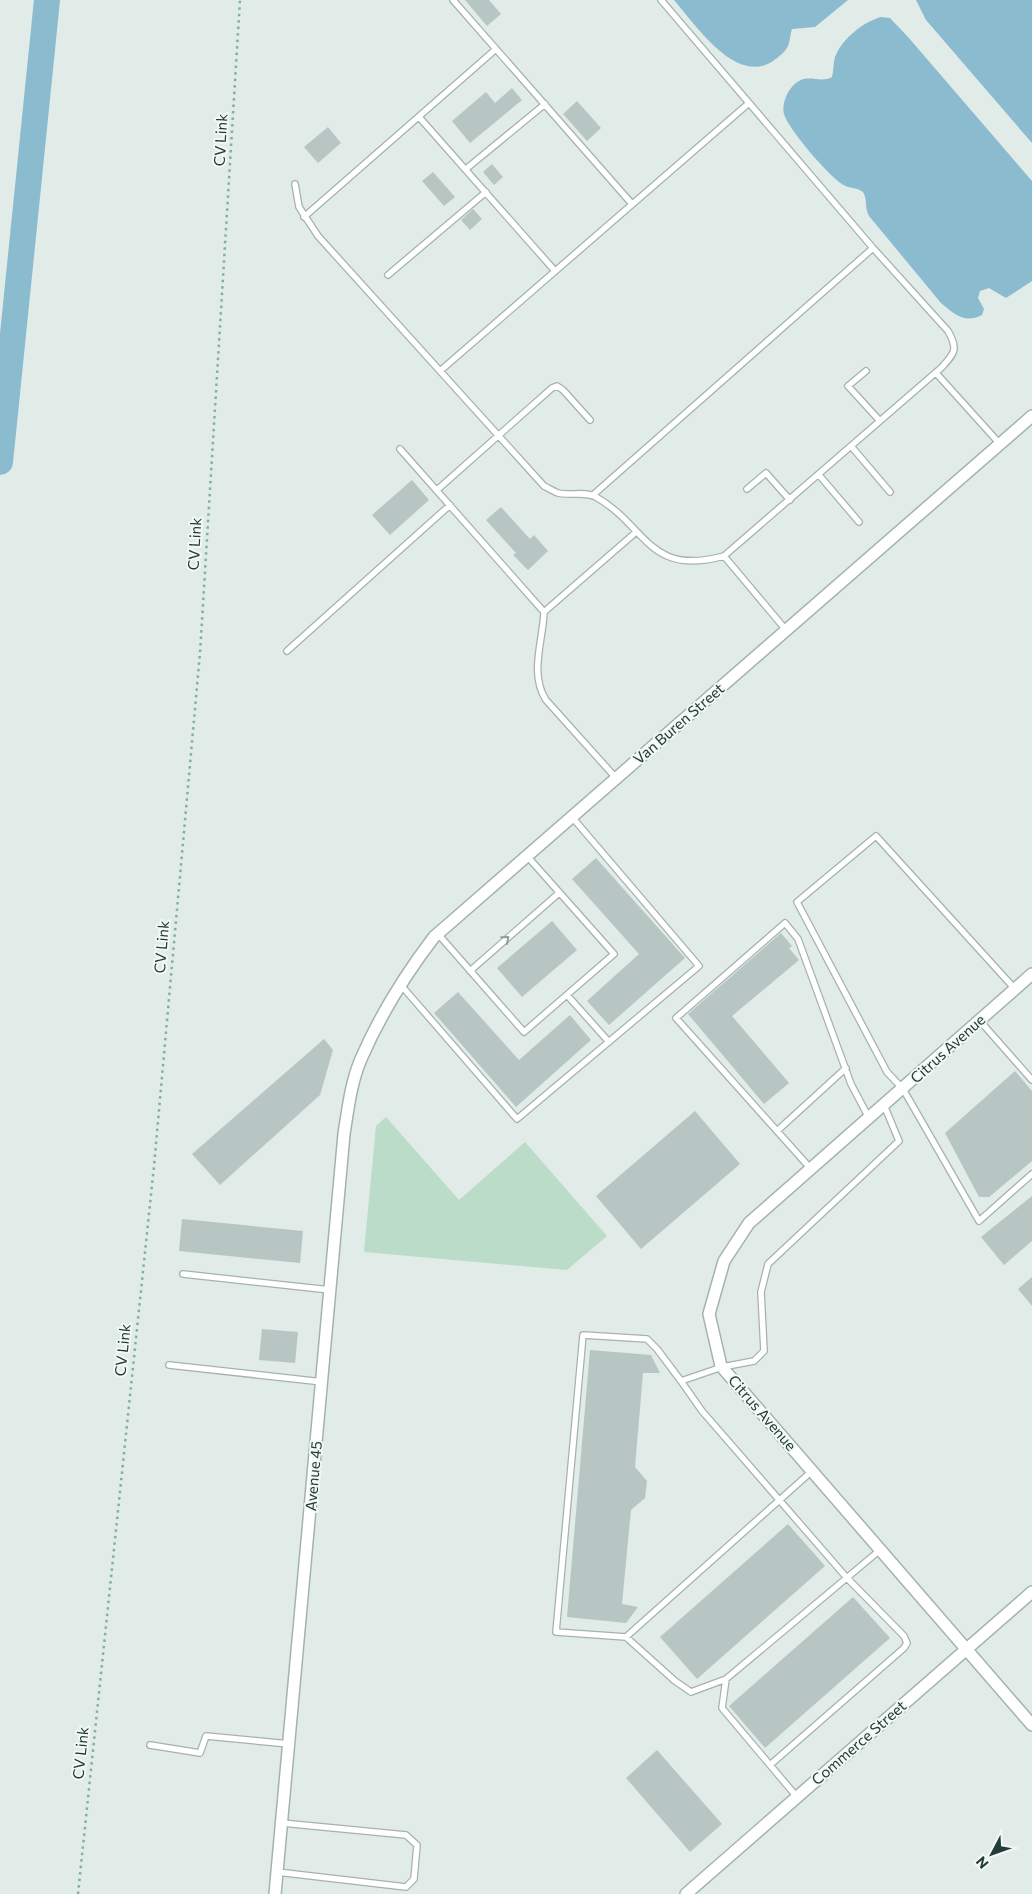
<svg xmlns="http://www.w3.org/2000/svg" width="1032" height="1894" font-family="Commissioner,sans-serif">
  <rect width="100%" height="100%" fill="#e1ebe8"/>
  <path fill="#bbdcc9" d="M386,1117L459,1200L525,1142L607,1236L567,1270L364,1252L376,1126Z"/>
  <path fill="#8bbbcf" d="M674,0H848L815,27L792,29C790,35 790,43 787,48C784,53 777,58 773,61C736,86 695,24 674,0Z
    M916,0H1032V143L926,20Z
    M881,17L890,18L908,37L1032,181V281L1006,298L989,288L980,291L978,298L984,309L982,315C965,324 954,314 941,303L869,216C864,207 868,200 863,192C857,187 849,189 842,184C828,175 788,129 784,114C781,103 789,86 799,81C809,75 821,83 832,77C834,70 833,63 835,57C842,39 863,22 881,17Z"/>
  <g fill="none" stroke-linecap="round" stroke-linejoin="round">
    <path stroke="#8bbbcf" stroke-width="26" d="M0,462L47,0"/>
  </g>
  <path fill="#b7c6c2" d="M465,0H489L501,14L487,26Z
    M512,88L522,100L470,143L452,121L486,92L495,103Z
    M577,101L601,128L587,141L563,114Z
    M328,127L341,143L318,163L304,147Z
    M492,164L503,177L494,185L483,172Z
    M433,172L455,197L444,206L422,181Z
    M473,209L482,219L470,230L461,220Z
    M412,480L429,500L390,535L372,515Z
    M501,507L530,539L534,535L548,551L528,570L513,555L516,553L486,520Z
    M596,858L685,958L609,1025L587,1001L639,954L572,879Z
    M552,921L577,950L522,997L497,968Z
    M781,933L792,946L789,948L799,960L732,1016L789,1083L764,1104L688,1014Z
    M458,992L519,1060L570,1015L591,1040L516,1107L434,1013Z
    M324,1039L333,1050L320,1095L220,1185L192,1154Z
    M1015,1071L1032,1091V1161L989,1197H979L945,1133Z
    M695,1111L740,1164L641,1249L596,1196Z
    M1032,1196V1241L1004,1265L981,1237Z
    M182,1219L303,1231L300,1263L179,1251Z
    M1032,1277V1306L1018,1289Z
    M262,1329L298,1332L295,1363L259,1360Z
    M590,1350L651,1355L660,1373H643L635,1467L647,1481L645,1498L631,1510L622,1604L638,1607L626,1623L567,1617Z
    M788,1524L825,1566L697,1679L660,1637Z
    M853,1597L890,1638L765,1748L729,1706Z
    M657,1750L722,1824L690,1852L626,1778Z"/>
  <g fill="none" stroke-linecap="round" stroke-linejoin="round">
    <defs>
      <path id="lane" d="M453,0L632,204
        M419,117L555,271
        M466,169L545,104
        M295,184L299,207L318,236L544,486C548,488 553,491 558,493C569,496 586,491 596,497C647,526 648,577 724,556L941,368C954,354 959,350 948,331L873,248L661,0
        M304,217L496,49
        M388,275L486,192
        M440,371L749,103
        M866,371L848,386L880,421
        M936,373L1000,444
        M851,446L890,492
        M400,449L544,612C543,641 529,674 546,700L616,778
        M819,475L859,522
        M747,489L766,473L790,500
        M437,490L552,388L557,386L563,390L590,420
        M593,495L873,248
        M724,556L786,630
        M544,612L635,533
        M287,651L450,505
        M438,934L524,1032L614,954L527,856
        M470,971L559,893
        M400,984L517,1119L699,966L572,817
        M1015,989L876,836L797,902L887,1072L903,1089L979,1221L1032,1174
        M567,995L609,1042
        M980,1021L1032,1080
        M777,1131L846,1068
        M811,1169L676,1018L785,923L798,939L851,1084L869,1118
        M183,1274L330,1290
        M169,1365L323,1382
        M681,1381L702,1411L847,1578L904,1636L907,1643L904,1648L770,1765L722,1708L726,1679
        M880,1550L726,1679L691,1692L675,1681L626,1637L556,1632L583,1335L647,1339L657,1349L681,1381L722,1367L754,1361L764,1351L761,1292L768,1264L899,1141L884,1105
        M626,1637L812,1471
        M150,1745L200,1753L206,1736L289,1744
        M770,1765L797,1797
        M277,1872L406,1887L414,1879L417,1845L406,1835L282,1823"/>
      <path id="street" d="M1032,974L749,1223L724,1261L709,1314L721,1366L1032,1725
        M275,1894L344,1134C348,1109 351,1082 361,1059C380,1015 405,975 434,937L1032,416
        M686,1894L1032,1592"/>
    </defs>
    <use href="#lane" stroke="#a4b3b0" stroke-width="8"/>
    <use href="#street" stroke="#a4b3b0" stroke-width="14"/>
    <path stroke="#83aea7" stroke-width="2.5" stroke-dasharray="2.5 4" stroke-linecap="butt" d="M78,1894L154,1166L200,653L240,0"/>
    <use href="#lane" stroke="#fff" stroke-width="5.5"/>
    <use href="#street" stroke="#fff" stroke-width="11"/>
  </g>
  <defs><path id="oneway-chevron" d="M-2-3.5L2.5 0L-2 3.5" fill="none" stroke-width="1.6" stroke-linecap="round" stroke-linejoin="round" transform="scale(1.25)"/></defs>
  <use stroke="#909e9c" href="#oneway-chevron" transform="translate(506 939) rotate(-41)"/>
  <g text-anchor="middle" stroke-width="4" stroke-linejoin="round" paint-order="stroke">
    <g font-size="15" fill="#223c39" stroke="#f2f8f6">
      <text transform="translate(221 140) rotate(-87)" y="5">CV Link</text>
      <text transform="translate(195 544) rotate(-87)" y="5">CV Link</text>
      <text transform="translate(679 724) rotate(-41)" y="5">Van Buren Street</text>
      <text transform="translate(162 947) rotate(-85)" y="5">CV Link</text>
      <text transform="translate(948 1049) rotate(-42)" y="5">Citrus Avenue</text>
      <text transform="translate(123 1350) rotate(-84)" y="5">CV Link</text>
      <text transform="translate(762 1413) rotate(49)" y="5">Citrus Avenue</text>
      <text transform="translate(314 1476) rotate(-85)" y="5">Avenue 45</text>
      <text transform="translate(859 1743) rotate(-41)" y="5">Commerce Street</text>
      <text transform="translate(81 1753) rotate(-84)" y="5">CV Link</text>
    </g>
  </g>
  <g transform="translate(992 1854) rotate(229)" stroke="#f2f8f6" stroke-width="4" paint-order="stroke">
  <path d="M0-4L9 19L0 12L-9 19Z" fill="#223c39"/>
  <text y="-8" font-size="14" font-weight="bold" text-anchor="middle" fill="#223c39">N</text>
  </g>
</svg>
